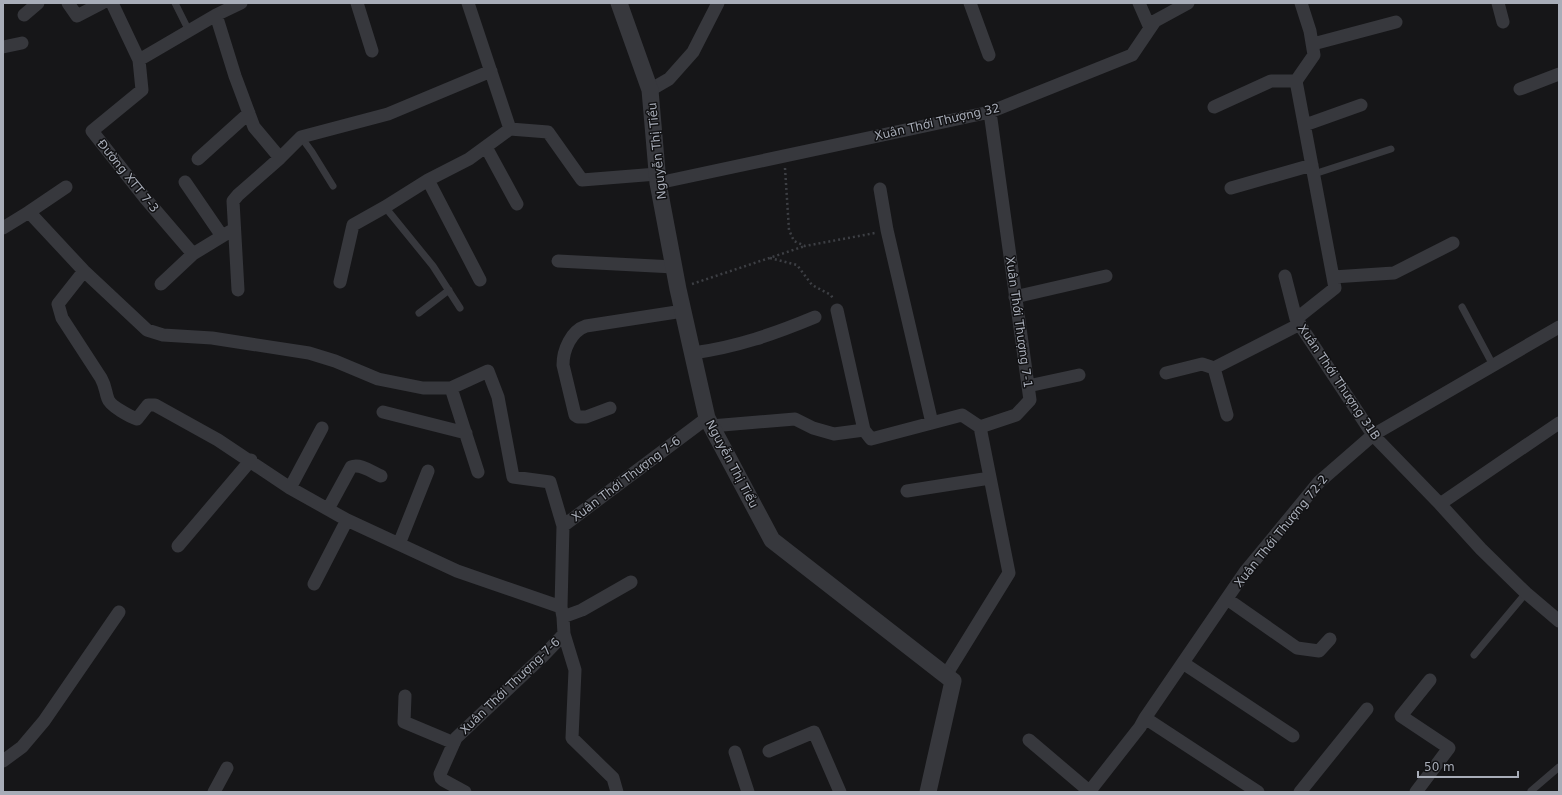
<svg xmlns="http://www.w3.org/2000/svg" width="1562" height="795" font-family="'DejaVu Sans',sans-serif">
  <rect width="100%" height="100%" fill="#161618"/>
  <g fill="none" stroke-linecap="round" stroke-linejoin="round">
    <path stroke="#3d3f44" stroke-width="2.5" stroke-dasharray="2 3" stroke-linecap="butt" d="M785,168L789,230L794,241L805,246L875,233
      M770,258L797,265L812,285L831,295L833,299
      M692,284L805,246"/>
    <path stroke="#37383d" stroke-width="7" d="M175,3L189,31
      M301,137L312,152L333,186
      M1314,174L1391,149
      M385,207L433,266L460,308
      M1462,307L1493,365
      M419,313L449,290
      M1474,655L1526,593
      M1531,791L1559,767"/>
    <path stroke="#37383d" stroke-width="13" d="M68,3L77,16L102,3
      M112,3L139,60
      M357,3L372,51
      M468,3L510,129L548,132L582,180L657,174
      M970,3L989,55
      M1139,3L1150,28
      M1301,3L1310,31L1314,55L1296,81L1335,288L1296,319L1373,435L1440,504L1481,549L1526,593L1559,621
      M1498,3L1503,22
      M24,15L38,3
      M216,15L235,76L254,127L280,158
      M1313,44L1396,22
      M3,47L22,43
      M1520,89L1559,74
      M650,90L669,79L693,52L718,3
      M1214,107L1271,81H1296
      M1305,125L1361,105
      M486,147L517,204
      M198,159L249,113
      M428,180L480,280
      M185,182L222,236
      M658,183L990,112L1132,55L1155,21L1188,3
      M1231,188L1312,165
      M880,189L887,230L932,423
      M29,212L66,187
      M3,228L29,212L84,271L147,330L163,335L212,338L309,353L335,361L378,379L423,388H451L488,371L498,397L513,477L550,482L563,526
      M193,254L145,198L92,131L142,90L139,60L216,15L241,3
      M558,261L674,267
      M84,271L58,304L62,318L101,378C106,387 105,391 108,399C110,406 131,417 137,419L148,405H155L218,440L290,488L347,520L457,571L561,607
      M1285,276L1296,319
      M1333,277L1394,273L1453,243
      M340,282L353,225L385,207L428,180L469,159L510,129
      M161,284L193,254L234,229
      M238,290L233,201L238,195L280,158L301,137L388,114L491,71
      M1015,297L1106,276
      M693,353C737,347 774,334 815,317
      M1166,373L1202,364L1214,368
      M1028,386L1079,375
      M451,388L478,472
      M610,408L586,417H578L575,415L563,365C563,350 571,331 586,326L683,311
      M383,412L466,433
      M1227,415L1214,368L1300,324
      M711,426L795,419L813,428L834,434L864,430L837,310
      M864,430L871,439L962,415L980,427
      M290,488L322,428
      M907,491L990,478
      M1440,504L1559,423
      M328,509L351,467C360,463 372,472 381,476
      M399,544L428,471
      M178,546L251,460
      M314,584L347,520
      M1227,599L1297,648L1319,651L1330,639
      M563,617L582,610L631,582
      M1183,663L1293,736
      M946,675L1009,573L980,427L1016,415L1030,400L990,112
      M405,696L404,722L454,743
      M1145,718L1258,792
      M1029,740L1089,791
      M769,751L814,732L840,792
      M735,752L748,792
      M3,761L22,747L44,721L119,612
      M214,792L227,768
      M465,792L443,780L441,778L440,774L456,738L543,656L564,634
      M617,792L613,778L572,738L575,670L564,634L563,617L561,607L563,526L707,418
      M1089,792L1140,727L1145,718L1245,572L1319,482L1373,435L1559,327
      M1300,792L1367,709
      M1416,792L1449,748L1401,716L1430,680"/>
    <path stroke="#37383d" stroke-width="17" d="M619,3L650,90L658,183L678,289L707,418L772,540L953,681L928,792"/>
  </g>
  <g text-anchor="middle" stroke-width="3" stroke-linejoin="round" paint-order="stroke">
    <g font-size="12" fill="#a8adb8" stroke="#111113">
      <text transform="translate(937 122) rotate(-13)" y="4">Xuân Thới Thượng 32</text>
      <text transform="translate(657 151) rotate(-96)" y="4">Nguyễn Thị Tiểu</text>
      <text transform="translate(128 176) rotate(51)" y="4">Đường XTT 7-3</text>
      <text transform="translate(1019 322) rotate(82)" y="4">Xuân Thới Thượng 7-1</text>
      <text transform="translate(1339 382) rotate(56)" y="4">Xuân Thới Thượng 31B</text>
      <text transform="translate(732 464) rotate(62)" y="4">Nguyễn Thị Tiểu</text>
      <text transform="translate(626 479) rotate(-37)" y="4">Xuân Thới Thượng 7-6</text>
      <text transform="translate(1281 531) rotate(-51)" y="4">Xuân Thới Thượng 72-2</text>
      <text transform="translate(510 686) rotate(-44)" y="4">Xuân Thới Thượng-7-6</text>
    </g>
  </g>
  <rect width="1562" height="795" fill="none" stroke="#a8adb8" stroke-width="8"/>
  <path d="M1418 771v6h100v-6" fill="none" stroke="#a8adb8" stroke-width="2"/>
  <text x="1424" y="771" font-size="12" fill="#a8adb8" stroke="#111113" stroke-width="3" paint-order="stroke">50 m</text>
</svg>
